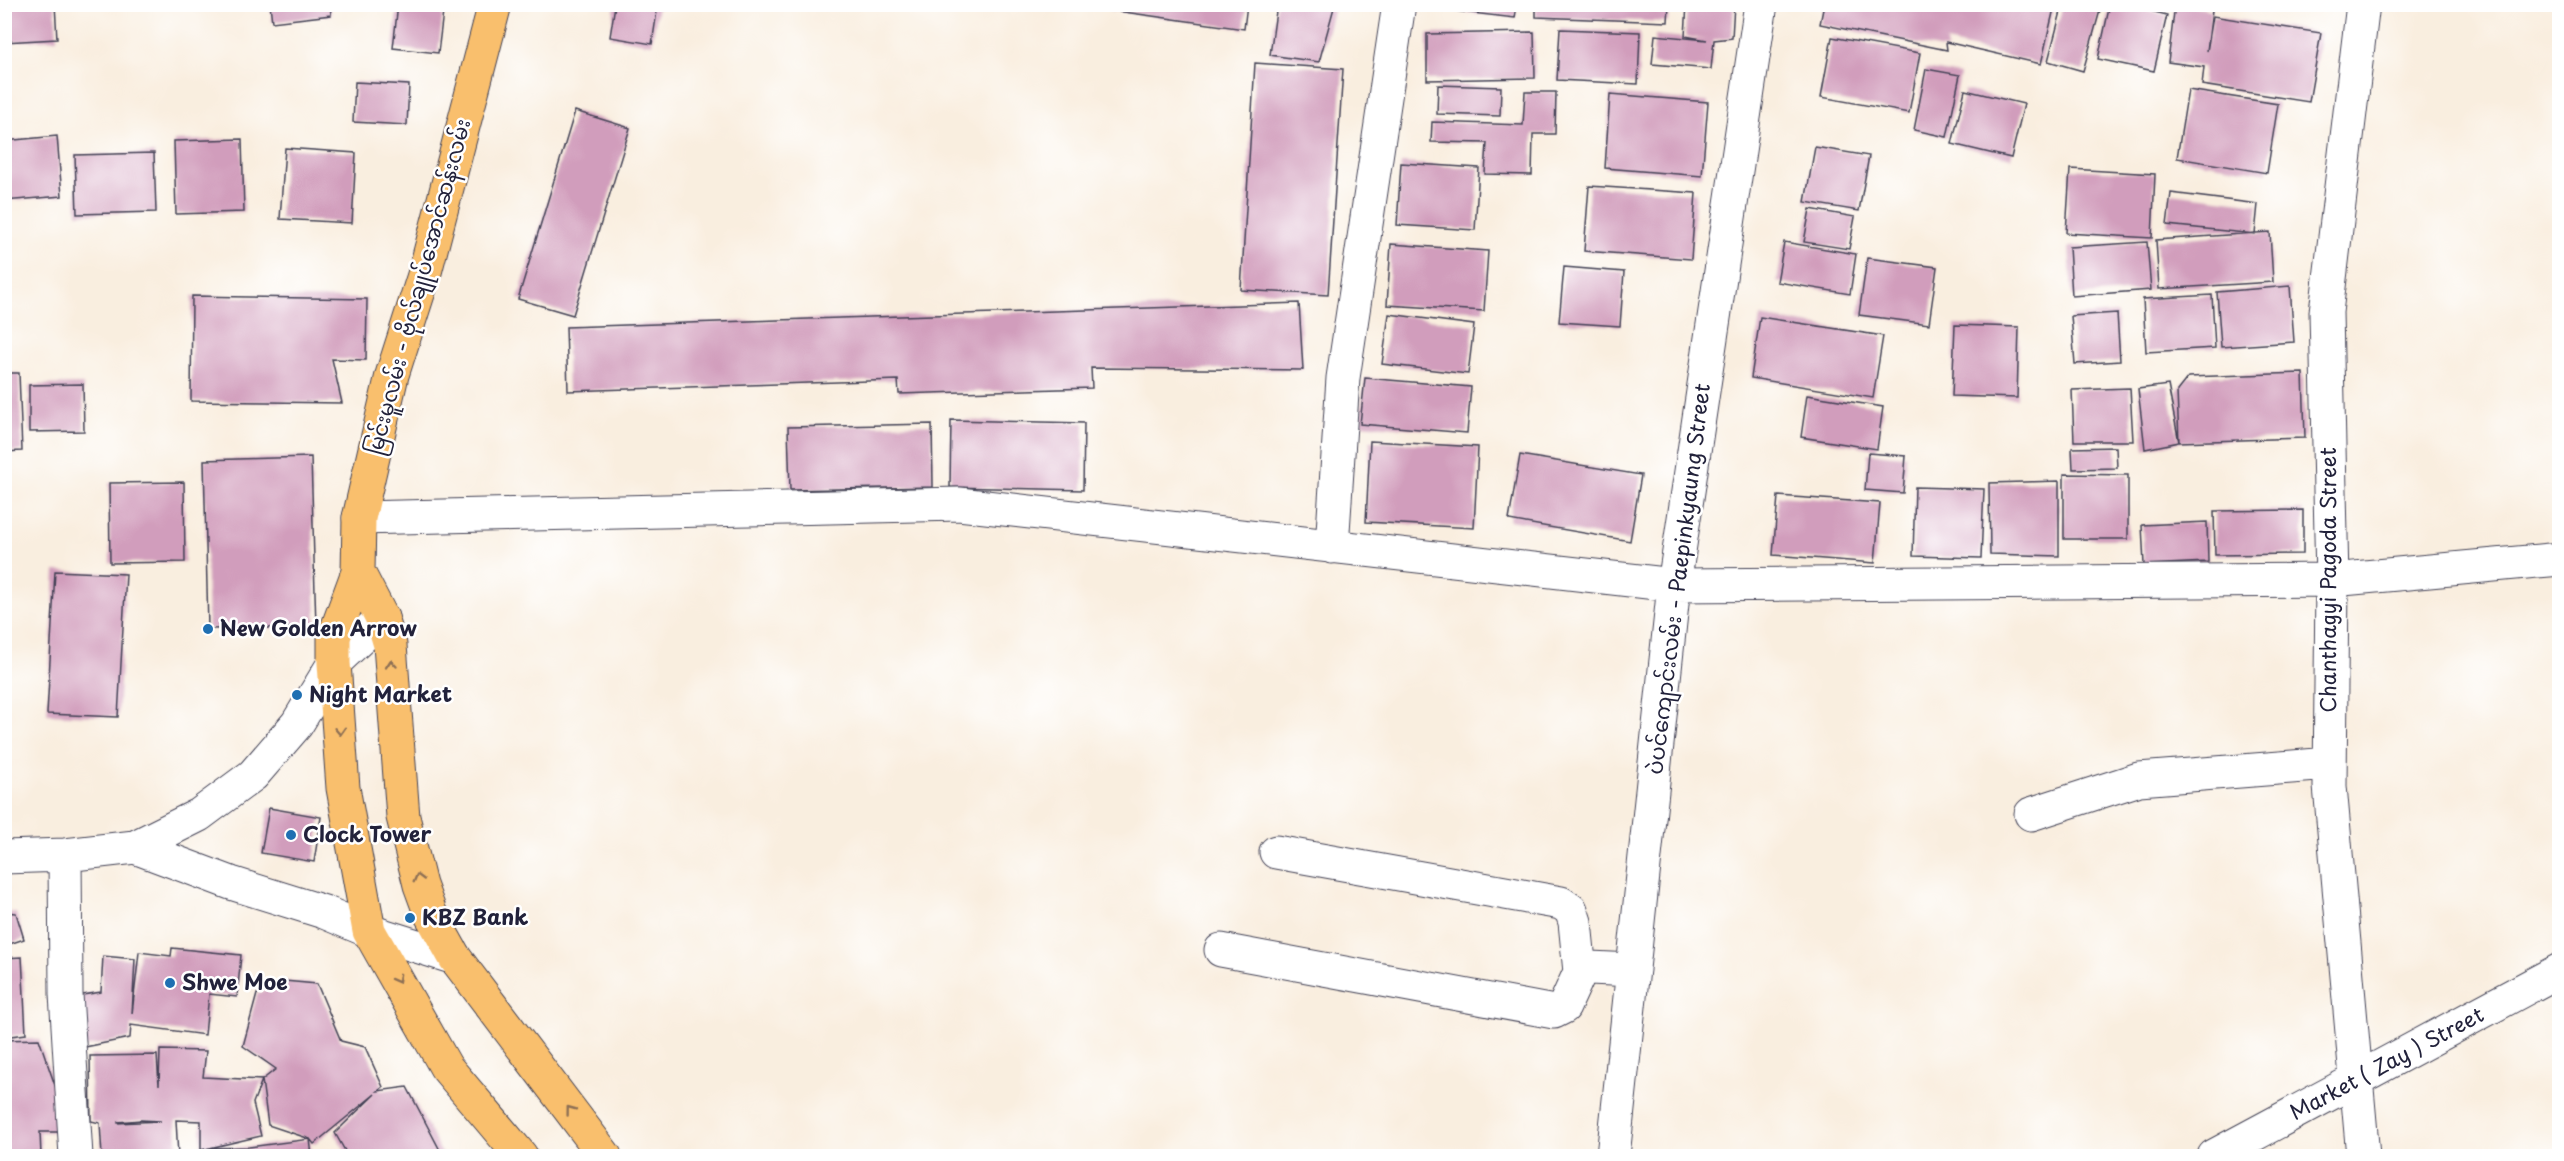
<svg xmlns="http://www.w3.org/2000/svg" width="2564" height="1161" font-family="'Playpen Sans','Noto Sans Myanmar',sans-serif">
  <rect width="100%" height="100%" fill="#fff"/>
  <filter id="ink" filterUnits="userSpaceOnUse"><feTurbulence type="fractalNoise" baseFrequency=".0167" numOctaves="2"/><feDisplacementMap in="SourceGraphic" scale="12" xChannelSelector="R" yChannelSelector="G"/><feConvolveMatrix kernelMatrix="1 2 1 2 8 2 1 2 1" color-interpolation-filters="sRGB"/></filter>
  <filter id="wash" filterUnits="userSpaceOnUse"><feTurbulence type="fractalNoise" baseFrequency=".008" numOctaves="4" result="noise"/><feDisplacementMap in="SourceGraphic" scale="24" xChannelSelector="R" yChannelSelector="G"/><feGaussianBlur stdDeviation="1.35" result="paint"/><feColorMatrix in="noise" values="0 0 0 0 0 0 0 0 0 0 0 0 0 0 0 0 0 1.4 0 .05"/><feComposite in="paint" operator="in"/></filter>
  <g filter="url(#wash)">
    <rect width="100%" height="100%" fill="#f9eedf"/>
    <g id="blocks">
      <path fill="#d19dbc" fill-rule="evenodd" d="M4,4H55L57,39L4,42Z
        M270,4H330L331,15L272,22Z
        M398,4H444L438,53L393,48Z
        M1034,4H1060L1059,8L1034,6Z
        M1111,4H1247L1244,29L1110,10Z
        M1277,4H1335L1319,62L1270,55Z
        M1536,4H1669L1668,22L1536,17Z
        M1687,4H1734L1732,38L1714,40L1711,69L1652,64L1655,35L1707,40L1685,36Z
        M1824,4H2055L2041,64L1946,42L1947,50L1820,24Z
        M2063,4H2091L2101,7L2083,71L2048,61Z
        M2110,4H2122L2167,15L2154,71L2098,59Z
        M2175,4L2212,10L2207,51L2213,16L2321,33L2309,102L2202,85L2204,67L2168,62Z
        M615,5H658L652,44L610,37Z
        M1439,5H1517L1515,18L1438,9Z
        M1560,29L1640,32L1638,84L1557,80Z
        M1534,32L1535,78L1427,80V34Z
        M1832,37L1920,53L1909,113L1821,97Z
        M1255,63L1343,69L1328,295L1241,290Z
        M1926,69L1960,75L1947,137L1914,130Z
        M355,82L409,85L407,125L353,122Z
        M1438,85L1501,87L1500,116L1437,114Z
        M1965,90L2024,104L2011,158L1952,144Z
        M2188,90L2278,104L2267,173L2177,158Z
        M1525,92H1556L1555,134H1533L1532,175L1485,174L1487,143L1431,142L1432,122L1523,125Z
        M1610,94L1708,102L1702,176L1605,168Z
        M575,111L630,128L573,315L518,299Z
        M57,136L62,196L4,201V141Z
        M242,139L244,212L176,214L174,141Z
        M1815,147L1869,156L1859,211L1805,202Z
        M285,148L356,153L352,223L280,219Z
        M154,153L156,212L77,214L75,155Z
        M1401,163L1479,168L1475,230L1397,225Z
        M2070,169L2155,174L2152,238L2066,233Z
        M1589,186L1696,193L1691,259L1584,251Z
        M2171,193L2258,204L2255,234L2167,225Z
        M1810,209L1855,217L1849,249L1804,242Z
        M2270,232L2273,282L2159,289L2156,240Z
        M1784,242L1856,254L1850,294L1777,282Z
        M2147,242L2151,290L2072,296L2069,247Z
        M1391,244L1488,251L1484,311L1387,305Z
        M1867,258L1937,267L1929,324L1859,315Z
        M1564,267L1624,272L1620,326L1559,322Z
        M2290,286L2294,342L2221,347L2217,292Z
        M2212,295L2215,348L2146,352L2143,299Z
        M192,296L367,299L366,360L332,359L342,403L191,401Z
        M1299,303L1303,370L1091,368L1092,388L899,394L898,380L568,391L566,327Z
        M2117,313L2120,361L2075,364L2071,316Z
        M1389,314L1474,325L1468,374L1382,364Z
        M1760,317L1883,336L1873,398L1751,378Z
        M1955,325L2019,327L2017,398L1952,396Z
        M4,373H19L22,451L4,452Z
        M2303,373L2305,438L2179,442L2177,391L2188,377Z
        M1365,378L1471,387L1467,433L1360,424Z
        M83,384L84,431L29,432V385Z
        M2168,385L2179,442L2145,449L2138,389Z
        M2130,388L2133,441H2074L2072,390Z
        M1807,395L1883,407L1877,449L1801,437Z
        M951,420L1084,423L1083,490L950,487Z
        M932,424L933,487L790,490L788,427Z
        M1370,441L1478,447L1474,528L1366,522Z
        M2116,447L2117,468L2073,469L2072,448Z
        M1868,453L1906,456L1903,493L1865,490Z
        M1520,455L1641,475L1630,541L1509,520Z
        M311,457L316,627L208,629L204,460Z
        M2064,474L2128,475V539H2064Z
        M2059,481V556L1990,554L1989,483Z
        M184,482L185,562L110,563L109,483Z
        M1915,487L1984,489L1981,558L1913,556Z
        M1778,496L1880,503L1875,563L1773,555Z
        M2303,510V554L2215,555L2214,511Z
        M2207,522L2208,562L2144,565L2142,525Z
        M55,571L126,574L118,717L47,714Z
        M269,808L321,817L314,862L261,853Z
        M4,912L16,913L24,939L4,946Z
        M172,948L241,955L237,997L209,994L205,1035L131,1025L130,1038L80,1048L70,997L101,992L103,956L135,959L132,1014L139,952L171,956Z
        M22,957L26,1034L4,1037V958Z
        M284,981L317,984L341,1041L365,1047L383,1087L378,1091L407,1087L443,1156H348L335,1133L375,1094L314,1144L310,1139L268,1125L262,1080L276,1069L243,1046L257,994Z
        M39,1039L71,1132H40L41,1156H4V1133H7L4,1040Z
        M160,1050L206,1051L203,1077L262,1080L253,1103L261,1136L201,1150V1121L176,1120L178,1156H102L100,1123L91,1121L90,1056L157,1055L159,1085ZM141,1120L161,1121L118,1123V1122Z
        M310,1139L312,1156H213L212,1148L249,1147Z"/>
    </g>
  </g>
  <g filter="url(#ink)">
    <use href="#blocks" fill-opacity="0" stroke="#424154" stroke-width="1.5"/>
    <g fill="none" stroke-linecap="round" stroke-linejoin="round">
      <defs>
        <path id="minor" d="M2363,4L2326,312L2332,580L2330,786L2363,1156
          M359,518L959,504L1674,585L2332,580L2560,559
          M1332,547L1343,378L1399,4
          M2031,814L2139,779L2330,764
          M135,847L231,883L324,912L369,931L455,958
          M1276,852L1561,903L1571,910L1575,922L1580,972
          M65,855L66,994L76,1156
          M4,857L65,855L135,847L199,815L253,775L297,724L334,663L382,618
          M1221,950L1554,1012L1564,1007L1580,972L1590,968L1633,970
          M1613,1156L1674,585L1761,4
          M2214,1156L2560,970"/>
        <path id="highway" d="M495,4L425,272L392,375L359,518L358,572L334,637V663L343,788L369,931L446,1067L521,1156
          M358,572L382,618L390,645L403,817L420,885L431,915L455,958L605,1156"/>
      </defs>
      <use href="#minor" stroke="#424154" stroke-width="35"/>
      <use href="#highway" stroke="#424154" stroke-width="35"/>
      <use href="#minor" stroke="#fff" stroke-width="33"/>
      <use href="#highway" stroke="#f9bf6d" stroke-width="33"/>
    </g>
    <defs><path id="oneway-chevron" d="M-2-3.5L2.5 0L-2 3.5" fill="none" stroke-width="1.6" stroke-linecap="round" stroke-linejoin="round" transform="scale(1.5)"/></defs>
    <g stroke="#8e7054">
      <use href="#oneway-chevron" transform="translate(391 664) rotate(-95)"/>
      <use href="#oneway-chevron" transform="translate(340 731) rotate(87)"/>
      <use href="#oneway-chevron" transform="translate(418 878) rotate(-105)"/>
      <use href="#oneway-chevron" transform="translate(397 979) rotate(61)"/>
      <use href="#oneway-chevron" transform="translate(570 1110) rotate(-127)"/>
    </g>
  </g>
  <g fill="#1f6fb2" stroke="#fff" stroke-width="2">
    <circle cx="208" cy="629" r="6"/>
    <circle cx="297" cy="695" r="6"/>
    <circle cx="291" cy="835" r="6"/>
    <circle cx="410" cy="918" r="6"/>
    <circle cx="170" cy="983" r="6"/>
  </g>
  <g text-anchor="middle" stroke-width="5" stroke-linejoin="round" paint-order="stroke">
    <g font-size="21" fill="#22223b" stroke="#fff">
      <text transform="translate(419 287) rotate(-75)" y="7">မြင်းမူလမ်း - ဗိုလ်ချုပ်အောင်ဆန်းလမ်း</text>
      <text transform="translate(1679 579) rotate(-83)" y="7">ပဲပင်ကျောင်းလမ်း - Paepinkyaung Street</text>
      <text transform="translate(2329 580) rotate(-90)" y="7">Chanthagyi Pagoda Street</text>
      <text transform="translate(2387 1064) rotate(-28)" y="7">Market ( Zay ) Street</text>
    </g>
    <g font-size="21" font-weight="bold" fill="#22223b" stroke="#fff" text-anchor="start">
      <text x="220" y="636">New Golden Arrow</text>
      <text x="309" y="702">Night Market</text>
      <text x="303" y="842">Clock Tower</text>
      <text x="422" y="925">KBZ Bank</text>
      <text x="182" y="990">Shwe Moe</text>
    </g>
  </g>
  <rect width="2564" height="1161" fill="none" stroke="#fff" stroke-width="24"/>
</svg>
